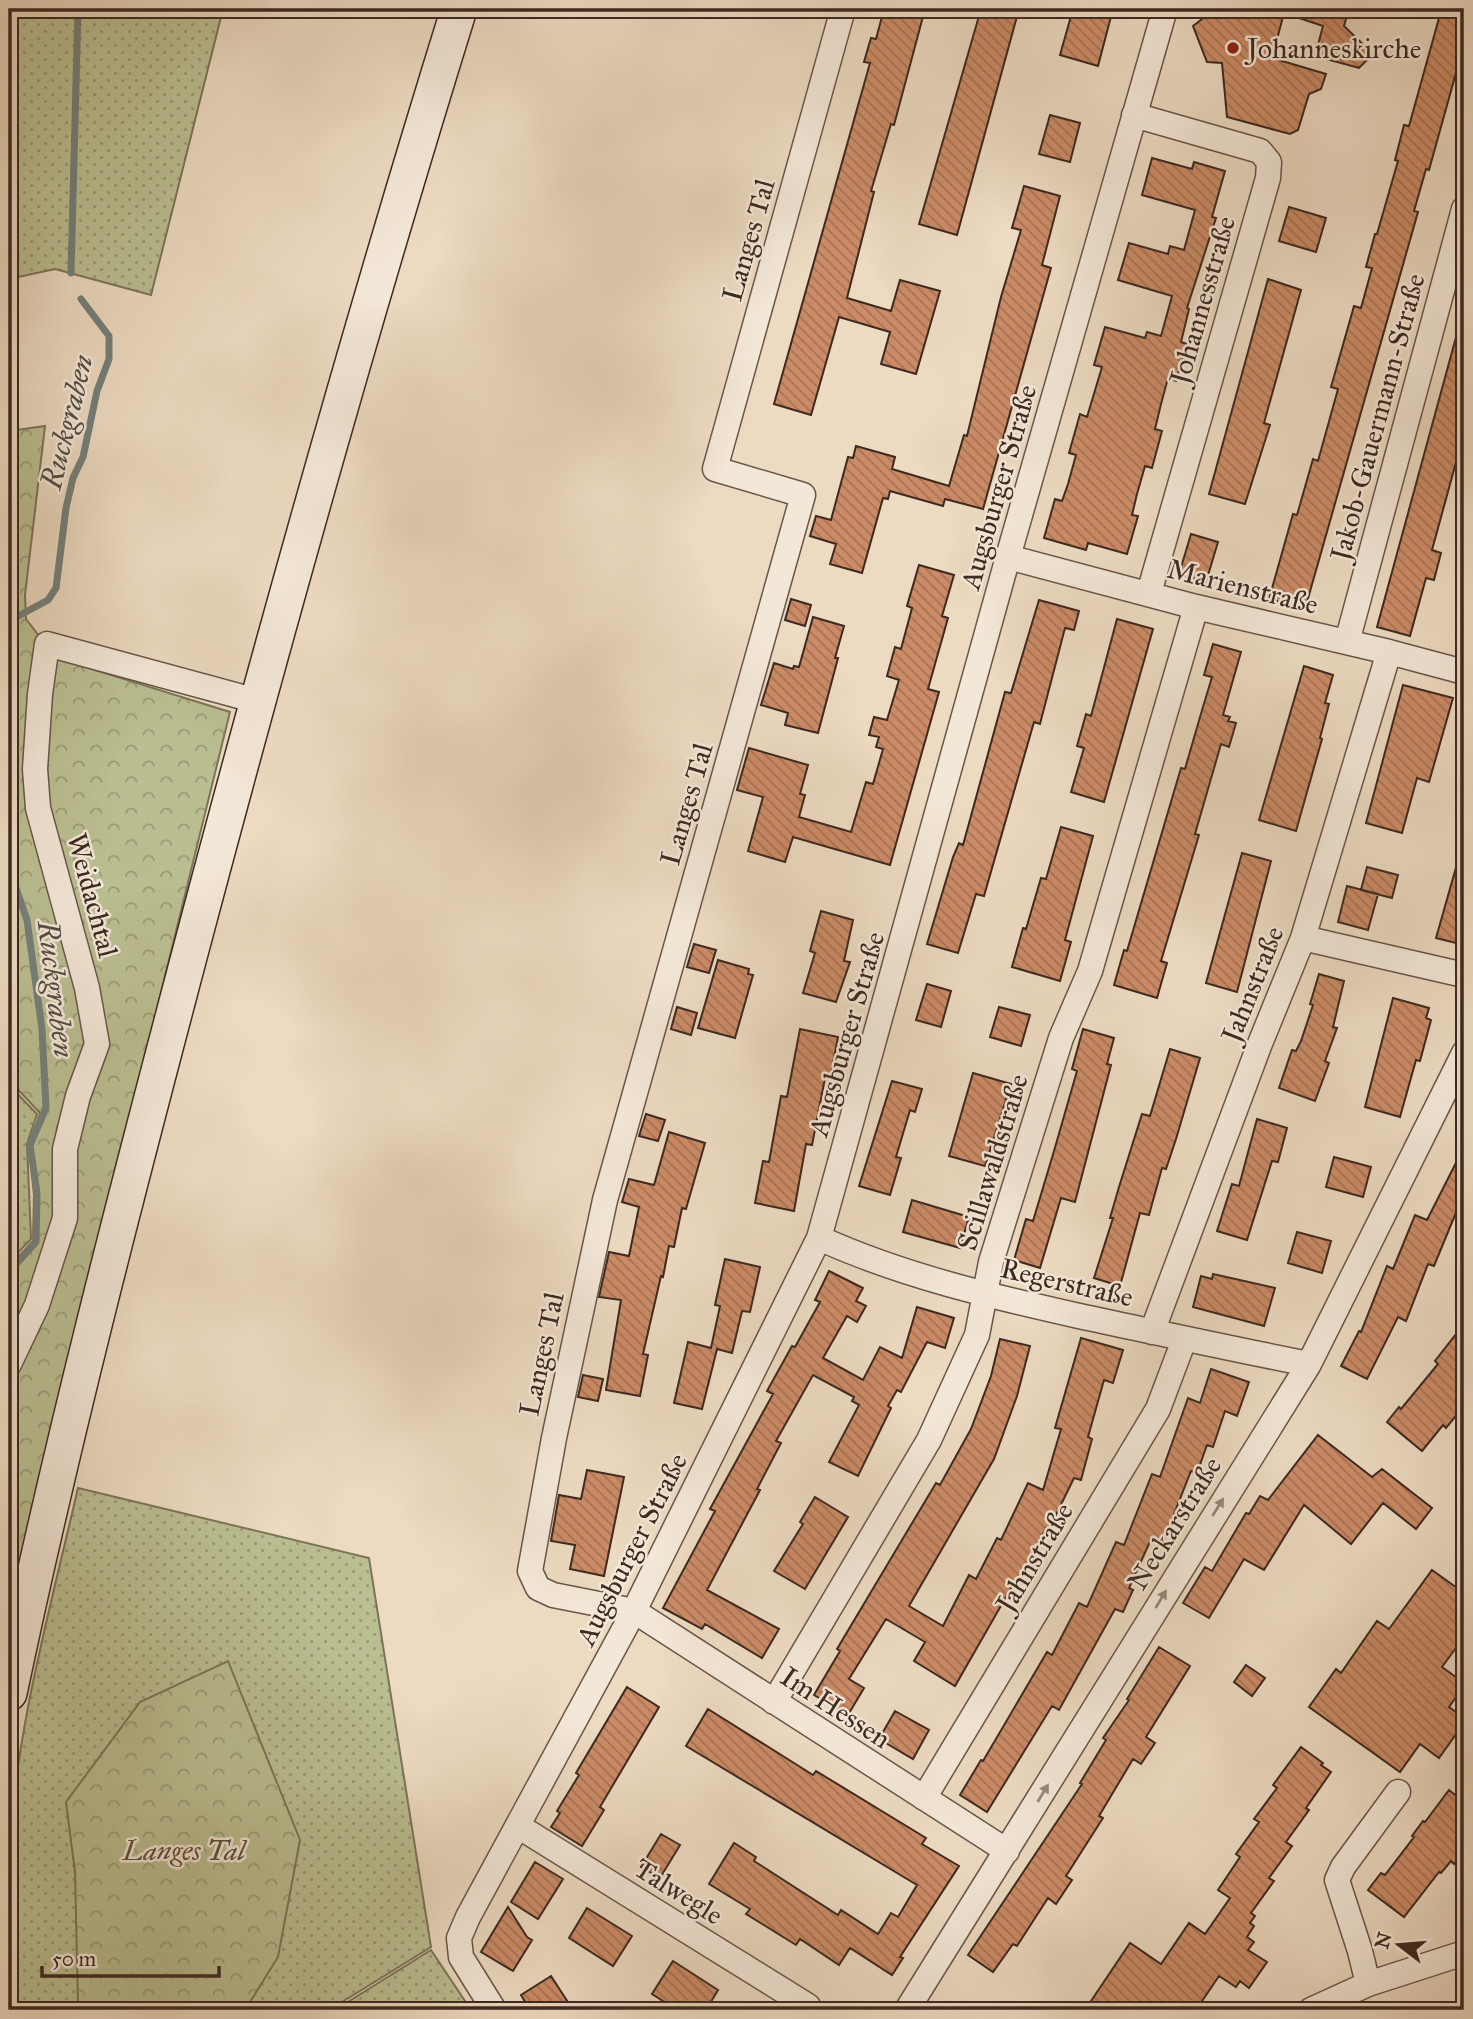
<svg xmlns="http://www.w3.org/2000/svg" width="1473" height="2019" font-family="'IM FELL Great Primer',serif">
  <defs>
    <pattern id="grass-dots" width="8" height="8" patternUnits="userSpaceOnUse" patternTransform="scale(1.75)"><rect width="8" height="8" fill="#babe91"/><path d="M2 2h.1M6 6h.1" fill="none" stroke="#989a76" stroke-width="1.8" stroke-linecap="round"/></pattern>
    <pattern id="forest-crowns" width="20" height="18" patternUnits="userSpaceOnUse" patternTransform="scale(1.75)"><rect width="20" height="18" fill="#babe91"/><path d="M2 6a3 3 0 1 1 6 0M12 15a3 3 0 1 1 6 0" fill="none" stroke="#989a76"/></pattern>
    <pattern id="building-back-hatch" width="6" height="6" patternUnits="userSpaceOnUse" patternTransform="scale(1.75)"><rect width="6" height="6" fill="#cb8b66"/><path d="M-1 5l2 2M0 0l6 6M5-1l2 2" fill="none" stroke="#a67254"/></pattern>
  </defs>
  <rect width="100%" height="100%" fill="#ecdac1"/>
  <filter id="stains"><feTurbulence type="fractalNoise" baseFrequency=".00286" numOctaves="4"/><feColorMatrix values="0 0 0 0 .2 0 0 0 0 .09 0 0 0 0 .02 0 0 0 .5 -.17"/></filter>
  <radialGradient id="worn" r=".72"><stop offset=".6" stop-color="#630" stop-opacity="0"/><stop offset="1" stop-color="#630" stop-opacity=".3"/></radialGradient>
  <path fill="url(#grass-dots)" stroke="#7c7459" stroke-width="2" d="M9,9H223L151,295L55,269L9,279Z
    M9,1085L37,1114L27,1144L31,1239L9,1262Z
    M78,1488L369,1558L431,1947L329,2010H16C12,1961 7,1910 9,1861C14,1735 50,1610 78,1488Z
    M431,1950L471,2010H335Z"/>
  <path fill="url(#forest-crowns)" stroke="#7c7459" stroke-width="2" d="M45,426L25,595L26,619L56,658L230,712L103,1228L42,1484L9,1606V1267L33,1241L34,1195L29,1145L40,1113L10,1081L15,967L9,962V431Z
    M228,1661L300,1840L278,1957L245,2010H80L78,2005L75,1872L66,1802L140,1702Z"/>
  <g fill="none" stroke-linecap="round" stroke-linejoin="round">
    <path stroke="#74807b" stroke-width="7" d="M71,273L78,9
      M9,621L48,600L56,588L66,508L73,478L83,457L97,391L109,359V336L81,299
      M9,868L27,920L42,1029L46,1108L30,1145L37,1193L36,1242L9,1272"/>
  </g>
  <path fill="url(#building-back-hatch)" stroke="#3d2921" stroke-width="2" d="M884,9H925L894,125L891,124L871,191L874,192L847,298L891,311L900,280L940,291L916,374L881,364L890,332L839,317L811,415L774,404L870,63L864,62L871,38L876,39Z
    M981,9H1019L957,235L919,224Z
    M1073,9H1113L1098,66L1060,55Z
    M1215,9H1349L1344,26L1373,54L1359,68L1315,56L1323,26L1284,13L1272,58L1326,74L1321,89L1309,94L1298,130L1290,134L1227,117L1222,63L1207,62L1193,26Z
    M1441,11L1464,17V44L1429,170L1426,169L1414,211L1418,212L1305,609L1269,599L1293,514L1297,515L1313,459L1318,461L1338,389L1331,387L1354,306L1361,308L1372,268L1366,267L1375,234H1377L1398,161L1395,160L1404,125L1409,126Z
    M1050,115L1080,123L1070,162L1039,154Z
    M1152,158L1192,169L1194,162L1225,171L1212,217L1216,218L1187,308L1189,309L1181,342L1187,344L1176,381L1168,378L1161,404L1155,429L1162,431L1152,468L1145,466L1137,494L1132,515L1138,516L1127,554L1088,543L1086,550L1044,538L1055,499L1062,501L1068,484L1076,455L1069,453L1080,414L1087,417L1102,367L1094,365L1105,327L1145,338L1147,332L1161,336L1172,296L1118,280L1129,243L1168,254L1170,246L1184,250L1195,210L1142,195Z
    M1024,186L1060,196L1042,265L1051,268L983,509L945,499L943,506L890,491L888,499L883,498L862,573L830,564L836,544L810,536L816,516L831,520L848,457L853,458L856,446L895,457L892,469L949,486L964,435L967,436L1001,297L1021,230L1012,228Z
    M1289,207L1326,218L1316,252L1279,241Z
    M1268,279L1301,290L1264,423L1270,425L1245,504L1209,494Z
    M1458,330L1464,331V433L1432,550L1441,553L1434,580L1426,578L1410,636L1377,627Z
    M1191,534L1218,542L1206,582L1179,574Z
    M919,565L954,575L942,616L948,618L928,689L939,692L890,865L793,837L785,862L748,851L763,797L737,790L749,748L808,765L800,794L805,795L799,817L851,832L866,782L873,784L883,749L876,747L879,737L869,735L874,717L887,720L899,680L887,676L895,647L901,649L912,608L907,606Z
    M791,599L811,605L805,626L785,620Z
    M1039,600L1079,611L1074,630L1065,628L1040,724L1034,722L984,896L976,894L958,953L927,944L953,857L959,843L963,845L1005,692L1011,693Z
    M813,617L844,626L835,658H838L818,733L785,725L788,713L761,705L774,663L793,669L794,666L799,667Z
    M1117,619L1153,629L1104,802L1071,792L1084,748L1077,746L1086,714L1091,716Z
    M1213,644L1241,652L1223,715L1230,717L1228,721L1236,723L1229,747L1221,744L1195,834L1199,835L1161,961L1167,963L1157,998L1114,985L1124,950L1127,951L1181,768L1185,769L1200,717L1212,677L1204,675Z
    M1304,666L1333,675L1325,703L1329,704L1320,738L1322,739L1296,831L1259,820Z
    M1403,685L1453,698L1429,782L1417,778L1402,833L1366,823Z
    M1061,827L1093,836L1065,940L1071,942L1060,981L1012,967L1023,928L1026,929L1041,878L1046,879Z
    M1242,853L1271,861L1237,992L1206,983Z
    M1459,857L1464,858V945L1436,938Z
    M1367,867L1398,875L1392,898L1361,890Z
    M1347,886L1378,894L1368,930L1338,922Z
    M821,911L853,920L844,961L850,962L836,1002L803,993L815,953L810,951Z
    M694,944L716,950L709,973L687,967Z
    M718,960L749,969L748,974L753,975L735,1038L698,1028Z
    M1319,974L1344,981L1333,1027L1337,1028L1325,1061L1329,1063L1315,1101L1279,1088L1292,1050L1296,1051L1301,1041L1313,1005L1310,1004Z
    M927,984L951,991L941,1027L916,1020Z
    M1393,998L1429,1008L1426,1018L1431,1020L1420,1061L1416,1060L1400,1117L1365,1107Z
    M677,1007L697,1013L691,1035L671,1029Z
    M999,1007L1030,1015L1021,1046L990,1037Z
    M800,1029L838,1037L830,1079L825,1078L812,1145L806,1144L794,1211L755,1203L763,1161L769,1162L781,1096L787,1097Z
    M1083,1029L1114,1038L1107,1064L1111,1065L1075,1202L1061,1198L1040,1268L1014,1260L1026,1219L1033,1221L1054,1151L1077,1071L1072,1069Z
    M1170,1049L1200,1058L1176,1139L1166,1169L1162,1168L1149,1215L1140,1213L1120,1286L1094,1278L1113,1218H1110L1119,1187L1142,1114L1150,1116Z
    M973,1073L1011,1084L985,1166L949,1156Z
    M892,1081L922,1089L915,1112L910,1110L896,1157L901,1158L890,1195L859,1186Z
    M646,1114L665,1120L658,1141L639,1136Z
    M1257,1119L1287,1128L1278,1162L1272,1161L1247,1240L1217,1231L1232,1184L1239,1186Z
    M669,1132L705,1143L686,1209L682,1208L674,1247L669,1246L663,1277L661,1276L643,1354L648,1355L640,1396L606,1390L621,1300L599,1297L609,1252L629,1256L639,1207L622,1202L629,1179L654,1185Z
    M1464,1147V1220L1455,1215L1434,1266L1428,1264L1406,1321L1398,1317L1367,1379L1341,1366L1359,1331L1361,1332L1387,1266L1393,1269L1415,1215L1427,1220Z
    M1334,1157L1371,1167L1363,1197L1326,1187Z
    M912,1200L969,1217L960,1248L903,1232Z
    M1297,1232L1331,1241L1322,1273L1288,1263Z
    M725,1259L760,1267L750,1312L742,1311L732,1353L717,1349L702,1409L674,1403L688,1342L711,1348L720,1306L715,1305Z
    M829,1271L863,1288L856,1301L866,1306L857,1322L847,1316L823,1358L863,1380L880,1347L902,1358L917,1307L954,1318L945,1348L927,1342L901,1392L897,1390L888,1406L891,1408L858,1476L829,1462L859,1405L852,1401L854,1397L813,1375L776,1441L781,1443L757,1489L760,1490L707,1590L779,1629L762,1658L705,1624L702,1629L663,1608L715,1511L710,1509L773,1394L767,1391L792,1346L795,1347L820,1302L815,1300Z
    M1213,1274L1275,1288L1264,1326L1193,1307L1201,1276L1212,1279Z
    M1464,1324V1406L1446,1428L1443,1425L1422,1451L1387,1422L1399,1407L1401,1409L1438,1364L1435,1361Z
    M1081,1338L1123,1350L1113,1383L1104,1380L1088,1437L1092,1439L1081,1480L1074,1478L1049,1529L1046,1528L1017,1585L1014,1583L955,1686L914,1661L925,1642L886,1619L849,1679L864,1688L848,1715L814,1695L840,1651L837,1649L936,1483L940,1485L971,1429L991,1376L1000,1339L1030,1346L1017,1396L994,1459L909,1606L943,1626L969,1575L976,1579L997,1538L1001,1540L1028,1483L1043,1490L1061,1429L1055,1428Z
    M1211,1369L1249,1382L1237,1416L1225,1411L1213,1447L1207,1445L1197,1473L1191,1471L1163,1542L1152,1537L1129,1588L1133,1590L1123,1612L1115,1609L1059,1710L1052,1706L987,1812L960,1795L981,1760L983,1761L1047,1652L1052,1655L1079,1603L1087,1607L1116,1542L1124,1545L1152,1474L1160,1477L1188,1398L1200,1403Z
    M583,1375L603,1379L598,1401L578,1397Z
    M1318,1435L1372,1477L1382,1469L1432,1508L1416,1529L1383,1503L1351,1544L1304,1505L1264,1570L1244,1559L1209,1618L1183,1603L1205,1567L1212,1571L1246,1513L1249,1514L1260,1496L1268,1500Z
    M587,1470L624,1477L604,1576L570,1569L575,1545L551,1541L559,1495L581,1499Z
    M815,1497L848,1517L805,1589L774,1571L803,1524L800,1522Z
    M1432,1570L1464,1593V1637L1442,1667L1464,1683V1686L1449,1707L1464,1718V1723L1439,1758L1420,1744L1400,1772L1309,1707L1336,1669L1341,1673L1377,1621L1389,1629Z
    M1159,1647L1190,1666L1146,1737L1155,1743L1141,1764L1133,1759L1099,1816L1103,1818L1066,1876L1072,1880L1056,1904L1048,1898L1017,1946L1013,1944L993,1972L968,1955L1082,1784L1080,1783L1106,1740L1103,1738L1129,1700L1127,1699Z
    M1246,1665L1265,1678L1252,1696L1234,1682Z
    M627,1687L659,1707L600,1807L604,1810L582,1846L551,1827L560,1813L557,1811L579,1775L576,1773Z
    M708,1709L813,1775L816,1771L926,1838L922,1844L959,1866L900,1957L903,1958L892,1975L850,1948L839,1965L800,1939L796,1945L746,1914L750,1909L709,1884L734,1843L756,1857L754,1861L838,1915L841,1910L878,1934L891,1913L898,1917L917,1885L686,1746Z
    M895,1711L929,1730L913,1759L879,1739Z
    M1301,1747L1323,1763L1321,1765L1331,1772L1306,1808L1309,1810L1286,1842L1292,1846L1269,1878L1274,1881L1251,1913L1255,1916L1250,1923L1254,1926L1247,1937L1254,1942L1248,1950L1267,1962L1249,1988L1240,1981L1236,1987L1219,1976L1196,2010H1085L1130,1943L1161,1964L1189,1923L1205,1934L1230,1898L1218,1890L1240,1857L1236,1854L1259,1822L1254,1819L1277,1788L1273,1785Z
    M1449,1790L1464,1802V1851L1454,1864L1451,1861L1441,1873L1439,1872L1404,1917L1368,1890L1381,1873L1385,1875L1414,1837L1412,1836L1423,1821L1425,1822Z
    M661,1834L680,1845L660,1878L641,1867Z
    M535,1862L563,1879L538,1919L511,1902Z
    M508,1907L527,1937L532,1940L513,1971L481,1952Z
    M587,1908L632,1936L613,1966L569,1938Z
    M673,1961L718,1990L706,2010H677L652,1994Z
    M551,1976L573,2010H530L521,1995Z"/>
  <g fill="none" stroke-linecap="round" stroke-linejoin="round">
    <defs>
      <path id="street" d="M843,9L715,469L803,495L605,1200L554,1438L530,1571L538,1588L553,1595L634,1611L1007,1851
        M1134,115L1260,151L1269,162L1268,178L1149,593
        M1008,557L1196,607L1389,652L1464,672
        M1347,642L1464,209
        M1303,938L1464,975
        M819,1238C903,1276 990,1296 1079,1316C1155,1332 1232,1349 1309,1364
        M1152,1332L1259,1046L1303,938L1389,652
        M9,1364L37,1305L65,1218V1149L78,1096L97,1044L87,988L38,808L35,769L40,694L47,644L257,701
        M774,1702L929,1440L977,1335L991,1262L1061,1038L1090,971L1196,607
        M924,1798L1158,1409L1184,1340
        M518,1826L808,2006
        M1368,1984L1360,1951L1337,1880L1343,1867L1398,1792
        M494,2010L461,1957L459,1938L468,1917L634,1611L819,1238L1008,557L1165,9
        M907,2010L1309,1364L1464,1053
        M1311,2010L1368,1984L1464,1953"/>
      <path id="secondary" d="M9,1693C61,1445 125,1199 190,953C274,636 362,321 459,9"/>
    </defs>
    <use href="#street" stroke="#695549" stroke-width="27"/>
    <use href="#secondary" stroke="#3d2921" stroke-width="38"/>
    <use href="#street" stroke="#f3e7d7" stroke-width="24"/>
    <use href="#secondary" stroke="#f3e7d7" stroke-width="35"/>
  </g>
  <defs><path id="oneway-solid" d="M-6-.8H1V-3.2L6.5 0L1 3.2V.8H-6Z" transform="scale(1.75)"/></defs>
  <g fill="#98887c">
    <use href="#oneway-solid" transform="translate(1218 1507) rotate(-58)"/>
    <use href="#oneway-solid" transform="translate(1161 1599) rotate(-59)"/>
    <use href="#oneway-solid" transform="translate(1043 1793) rotate(-59)"/>
  </g>
  <circle fill="#8f2418" stroke="#f3e7d7" stroke-width="2.5" cx="1233" cy="48" r="7"/>
  <g text-anchor="middle" stroke-width="5" stroke-linejoin="round" paint-order="stroke">
    <g font-size="28" fill="#3d2921" stroke="#f3e7d7" text-anchor="start">
      <text x="1247" y="58">Johanneskirche</text>
    </g>
    <g font-size="28" fill="#3d2921" stroke="#f3e7d7">
      <text transform="translate(748 240) rotate(-74)" y="10">Langes Tal</text>
      <text transform="translate(1202 300) rotate(-74)" y="10">Johannesstraße</text>
      <text transform="translate(1377 417) rotate(-75)" y="10">Jakob-Gauermann-Straße</text>
      <text transform="translate(998 487) rotate(-74)" y="10">Augsburger Straße</text>
      <text transform="translate(1243 586) rotate(14)" y="10">Marienstraße</text>
      <text transform="translate(686 804) rotate(-74)" y="10">Langes Tal</text>
      <text transform="translate(93 895) rotate(75)" y="10">Weidachtal</text>
      <text transform="translate(1252 984) rotate(-68)" y="10">Jahnstraße</text>
      <text transform="translate(846 1034) rotate(-74)" y="10">Augsburger Straße</text>
      <text transform="translate(992 1162) rotate(-73)" y="10">Scillawaldstraße</text>
      <text transform="translate(1067 1282) rotate(13)" y="10">Regerstraße</text>
      <text transform="translate(541 1354) rotate(-78)" y="10">Langes Tal</text>
      <text transform="translate(1174 1523) rotate(-58)" y="10">Neckarstraße</text>
      <text transform="translate(631 1549) rotate(-63)" y="10">Augsburger Straße</text>
      <text transform="translate(1034 1557) rotate(-59)" y="10">Jahnstraße</text>
      <text transform="translate(836 1707) rotate(33)" y="10">Im Hessen</text>
      <text transform="translate(679 1891) rotate(32)" y="10">Talwegle</text>
    </g>
    <g font-size="28" font-style="italic" fill="#5c4e3d" stroke="#f3e7d7">
      <text x="184" y="1860">Langes Tal</text>
    </g>
    <g font-size="30" font-style="italic" fill="#544d46" stroke="#f3e7d7">
      <text transform="translate(67 422) rotate(-76)" y="10">Ruckgraben</text>
      <text transform="translate(56 989) rotate(83)" y="10">Ruckgraben</text>
    </g>
  </g>
  <rect width="1473" height="2019" fill="none" stroke="#ecdac1" stroke-width="35"/>
  <rect x="10" y="10" width="1452" height="1998" fill="none" stroke="#3d2921" stroke-width="3.5"/>
  <rect x="18" y="18" width="1438" height="1984" fill="none" stroke="#3d2921" stroke-width="2"/>
  <g transform="translate(1399 1945) rotate(286)" stroke="#f3e7d7" stroke-width="5" paint-order="stroke">
  <path d="M0-5L12 26L0 18L-12 26Z" fill="#3d2921"/>
  <text y="-10" font-size="19" font-weight="bold" text-anchor="middle" fill="#3d2921">N</text>
  </g>
  <path d="M42 1966v10h177v-10" fill="none" stroke="#3d2921" stroke-width="3.5"/>
  <text x="52" y="1966" font-size="21" fill="#3d2921" stroke="#f3e7d7" stroke-width="5" paint-order="stroke">50 m</text>
  <rect width="100%" height="100%" filter="url(#stains)"/>
  <rect width="100%" height="100%" fill="url(#worn)"/>
</svg>
